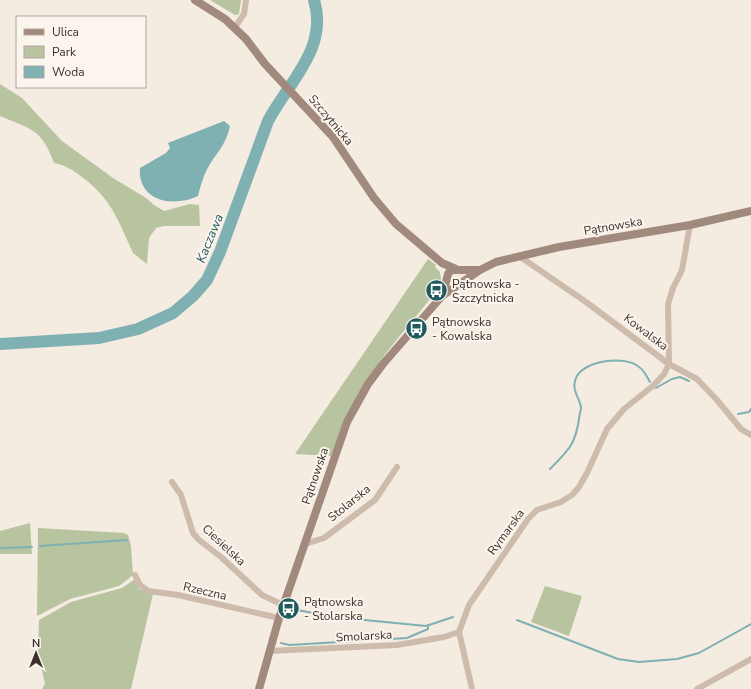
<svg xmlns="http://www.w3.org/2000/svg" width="751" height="689" font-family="'Nunito Sans',sans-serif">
  <rect width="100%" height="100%" fill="#f4ebe1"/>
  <path fill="#b8c4a0" d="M210,0H241L239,14L235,15Z
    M0,84L22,98L62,141L113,178L146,198L154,205L164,211L190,204L199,205L200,226H164L156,228L149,238L147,264L133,253C119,222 111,198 82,177C73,170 65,165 54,163C41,128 32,130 0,116Z
    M428,259L436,265L435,267L440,272L441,279L439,287L436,286L433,291L435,293C412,322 386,350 367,381C352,405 341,430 331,456L295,454Z
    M30,523L32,554H0V531Z
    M38,528L124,533L128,535L131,546L133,575L119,586L70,599L37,616Z
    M135,579L139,589L153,594L131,689H42L45,684L38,653L39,620L71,602L122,588Z
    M545,586L582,596L569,636L531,622Z"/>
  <path fill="#7fb0b2" d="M224,121L230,126C226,144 219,150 210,164C204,174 201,184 198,196C193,198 186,201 180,201C157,204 138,192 140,168L166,153L170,148L168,143Z"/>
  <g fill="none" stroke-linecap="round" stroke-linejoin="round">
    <path stroke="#7fb0b2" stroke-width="2" d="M656,388L672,379L680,377L689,381
      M738,414L749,412L751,409
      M550,469C568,450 575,446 579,419C579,416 581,411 581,407C579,397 571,389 576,378C583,360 626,355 639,367C644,370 647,377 650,382
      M40,546L127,540
      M0,548L32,547
      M292,609L334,617L426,626L453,617
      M517,620L618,659L639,662L677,659L699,653L751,624
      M281,643L289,645L407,638L428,629V625"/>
    <path stroke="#7fb0b2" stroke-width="12" d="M0,344L99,338L138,329L173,313L193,296L207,280L220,252L268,121C288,83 329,48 314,0"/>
    <path stroke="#cdbbac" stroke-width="6" d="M235,27L244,14L246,0
      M519,256L586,302L669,364L697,379L717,400L741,429L751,435
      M172,482L181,495L193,533L199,540L221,557L262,595L283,605
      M305,544L324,538L375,500L397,467
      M135,575L140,585L148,591L178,595L279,618
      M269,651L397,645L444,637L459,632
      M472,689L459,632L469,605L528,519L537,510L561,502L572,495L579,487L587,473L607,429L624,409L654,385L664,374L669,364L668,304L673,288L682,270L690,225
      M697,689L751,659"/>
    <path stroke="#a18a7d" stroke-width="8" d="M195,0L225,19L246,39L265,64L333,137L374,198L396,224L442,263L456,269
      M443,294L448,274L451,270H479
      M259,689L279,618L347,422L368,384L383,364L442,296L480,270L496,262L559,247L690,225L751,211"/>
  </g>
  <defs>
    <symbol id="bus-disc" viewBox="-11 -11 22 22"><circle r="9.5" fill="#1f5a5e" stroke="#fbf5ee"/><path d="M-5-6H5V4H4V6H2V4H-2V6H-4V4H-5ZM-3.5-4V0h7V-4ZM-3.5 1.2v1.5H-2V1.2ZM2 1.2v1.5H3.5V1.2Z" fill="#fff"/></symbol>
  </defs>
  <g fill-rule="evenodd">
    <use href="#bus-disc" x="424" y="278" width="25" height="25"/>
    <use href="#bus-disc" x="404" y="316" width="25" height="25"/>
    <use href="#bus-disc" x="276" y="596" width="25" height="25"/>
  </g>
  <g text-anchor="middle" stroke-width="4" stroke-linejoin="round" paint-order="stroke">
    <g font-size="12" fill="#3b302b" stroke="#fbf5ee">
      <text transform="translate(331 120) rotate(50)" y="4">Szczytnicka</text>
      <text transform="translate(613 226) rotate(-10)" y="4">Pątnowska</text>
      <text transform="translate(646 332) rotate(37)" y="4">Kowalska</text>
      <text transform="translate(315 476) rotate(-71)" y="4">Pątnowska</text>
      <text transform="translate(349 503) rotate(-39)" y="4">Stolarska</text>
      <text transform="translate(506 532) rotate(-54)" y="4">Rymarska</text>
      <text transform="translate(224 545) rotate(43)" y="4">Ciesielska</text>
      <text transform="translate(205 591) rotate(13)" y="4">Rzeczna</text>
      <text transform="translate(364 636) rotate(-3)" y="4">Smolarska</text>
    </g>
    <g font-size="12" fill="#3b302b" stroke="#fbf5ee" text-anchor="start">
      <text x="452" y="288">Pątnowska -<tspan x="452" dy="14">Szczytnicka</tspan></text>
      <text x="432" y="326">Pątnowska<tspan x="432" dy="14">- Kowalska</tspan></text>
      <text x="304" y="606">Pątnowska<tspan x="304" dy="14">- Stolarska</tspan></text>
    </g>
    <g font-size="13" font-style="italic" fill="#1f5a5e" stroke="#fbf5ee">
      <text transform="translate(209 238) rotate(-68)" y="5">Kaczawa</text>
    </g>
  </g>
  <rect x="16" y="16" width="130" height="72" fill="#fbf5ee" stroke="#aea6a0"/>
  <rect x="24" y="29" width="20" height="6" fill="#a18a7d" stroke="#aea6a0"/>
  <text x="52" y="36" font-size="12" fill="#3b302b">Ulica</text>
  <rect x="24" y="46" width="20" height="12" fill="#b8c4a0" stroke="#aea6a0"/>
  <text x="52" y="56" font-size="12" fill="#3b302b">Park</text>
  <rect x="24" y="66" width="20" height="12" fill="#7fb0b2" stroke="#aea6a0"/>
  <text x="52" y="76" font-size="12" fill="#3b302b">Woda</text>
  <g transform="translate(36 653)" stroke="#fbf5ee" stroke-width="3" paint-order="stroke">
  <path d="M0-3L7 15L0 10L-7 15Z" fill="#3b302b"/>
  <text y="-6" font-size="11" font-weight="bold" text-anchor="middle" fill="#3b302b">N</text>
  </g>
</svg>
